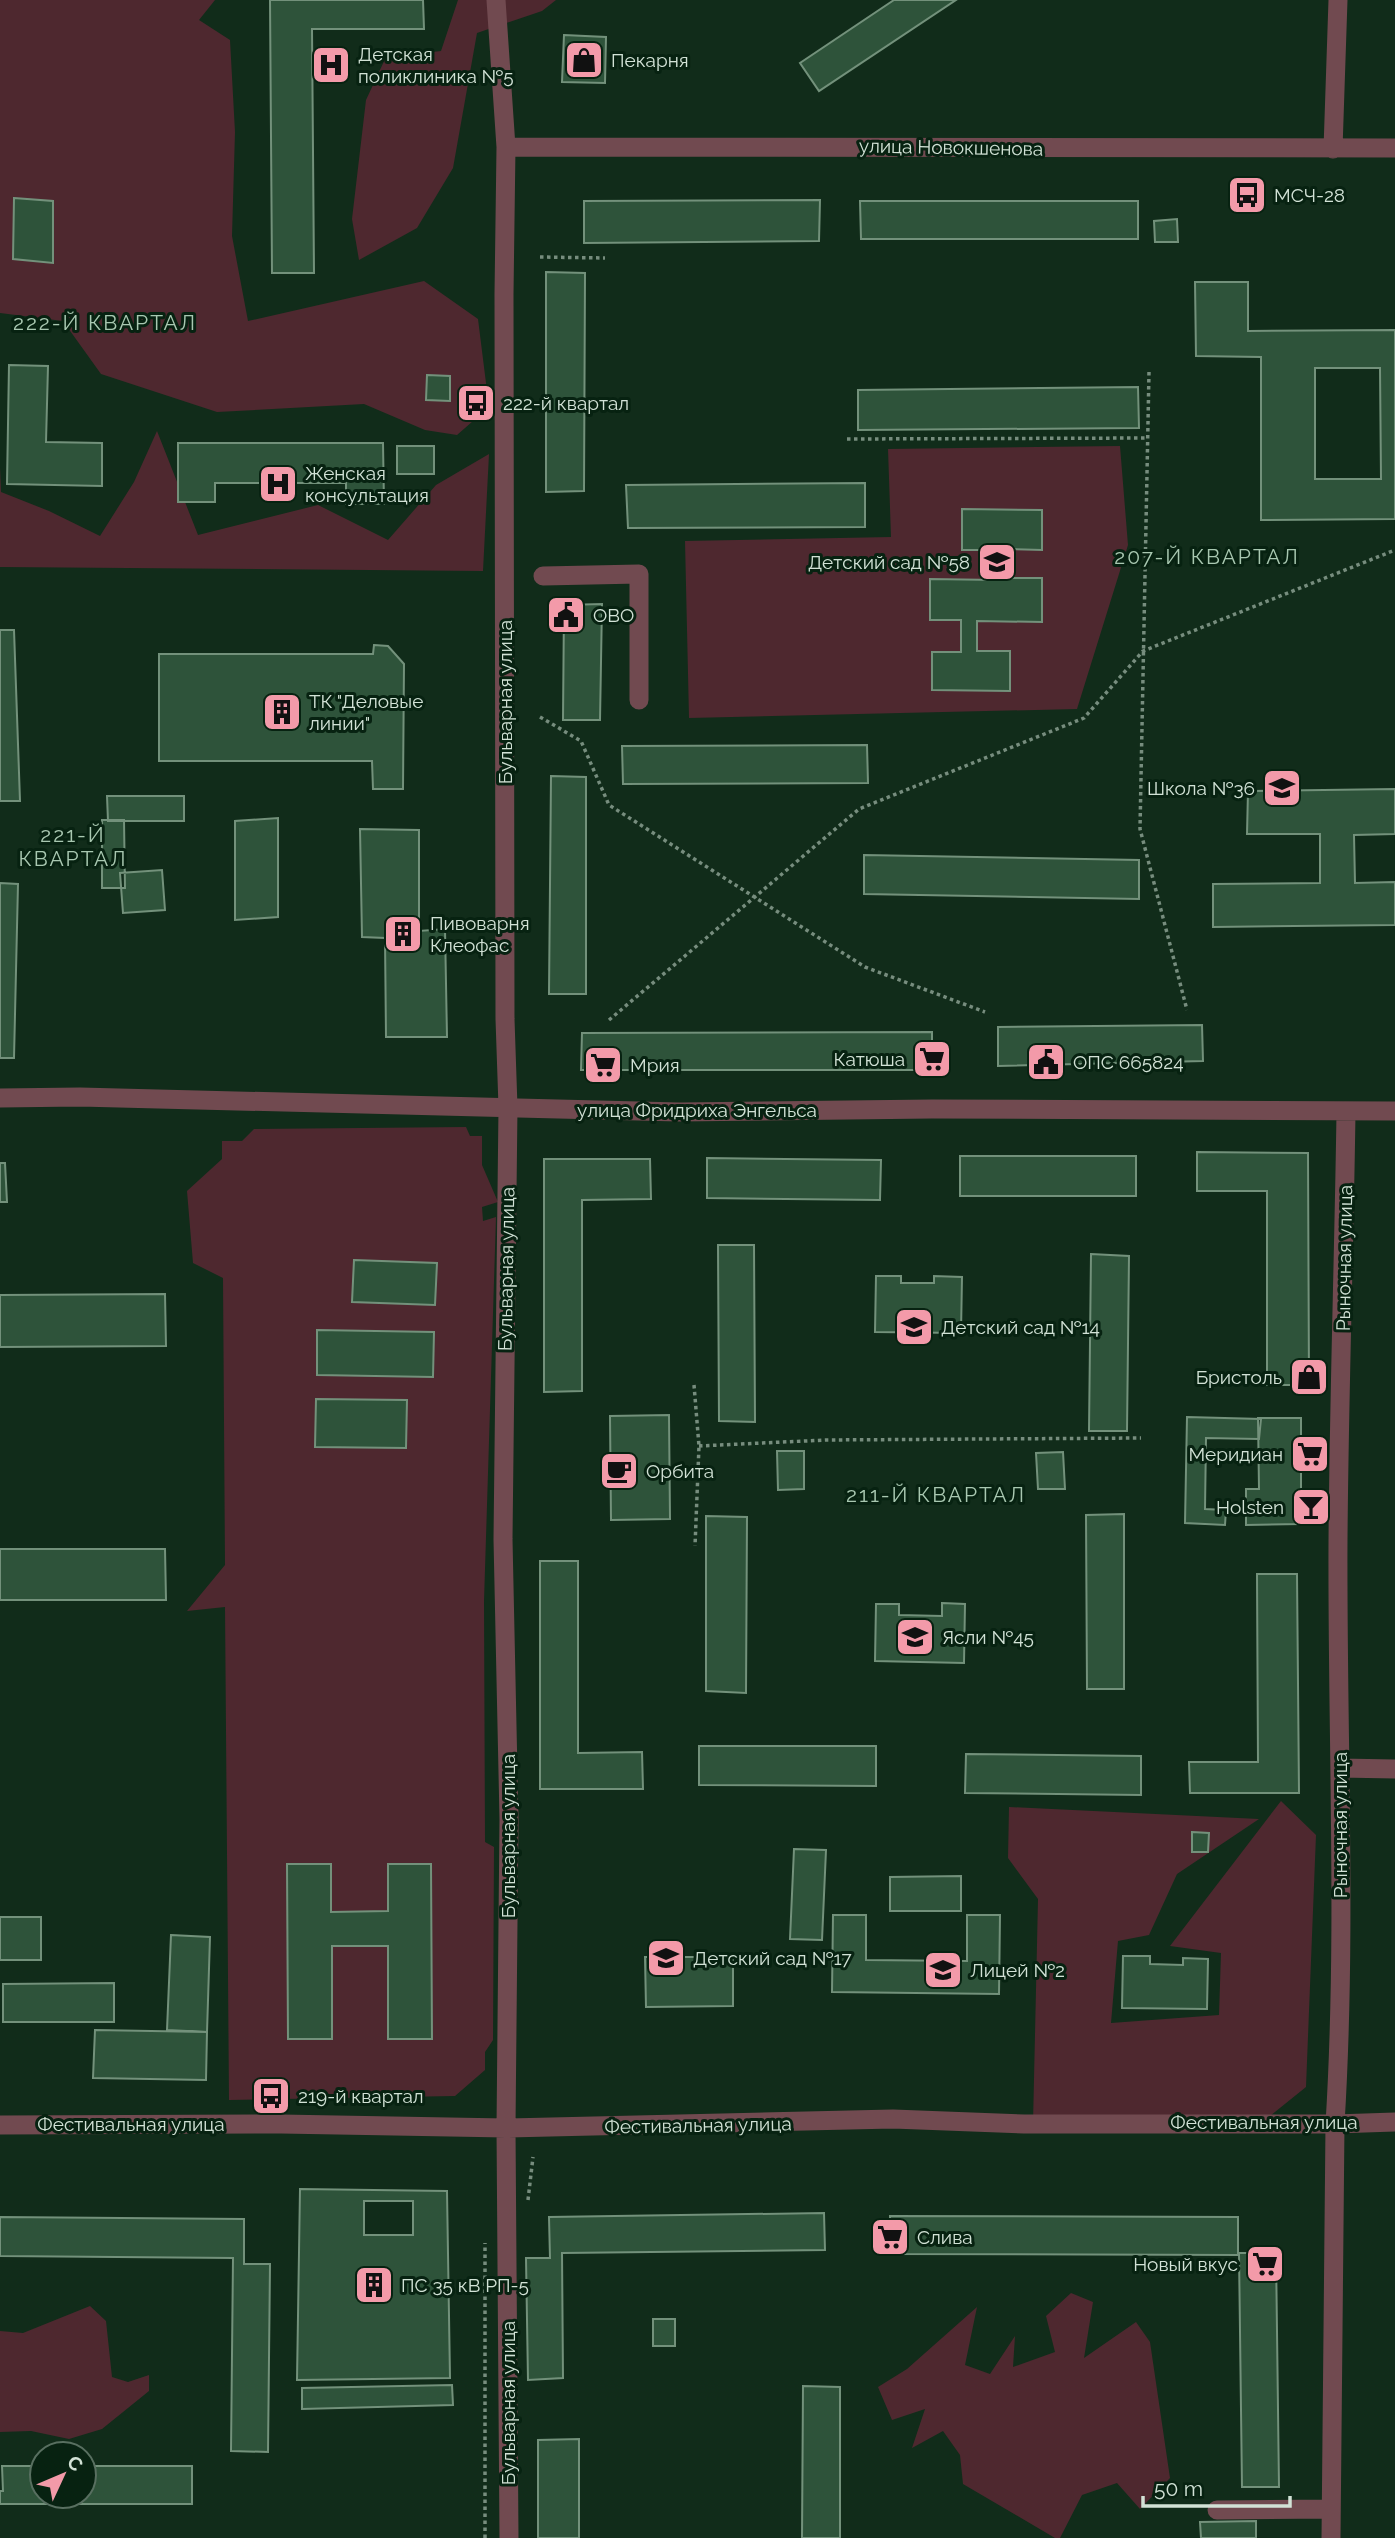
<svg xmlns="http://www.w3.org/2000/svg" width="1395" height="2538" font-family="Raleway,sans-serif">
  <rect width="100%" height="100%" fill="#112c1a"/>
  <path fill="#4e282f" d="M0,0H215L199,20L230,40L235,132L232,236L248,321L424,281L478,319L489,407L457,435L425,430L364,404L217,412L101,374L63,321L0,313Z
    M458,0H556L542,11L477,33L453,168L417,228L359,260L352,219L366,100L386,57L441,51Z
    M157,431L198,535L318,505L388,540L436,485L489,454L483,571L0,567V467L1,492L49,511L100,536L134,482Z
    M1120,446L1128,545L1077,709L689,718L685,541L891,537L888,449Z
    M466,1127L470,1136H482V1165L498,1202L482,1207L483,1221L496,1217L484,1601L485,1842L494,1847L493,2040L485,2052V2070L455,2096L229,2100L225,1607L187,1611L225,1565L223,1278L193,1263L187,1191L222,1159V1141H242L254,1129Z
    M1281,1801L1316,1835L1306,2087L1270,2116L1033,2124L1038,1899L1008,1858L1009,1807L1259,1819L1177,1874L1149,1935L1118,1941L1111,2023L1219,2015L1221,1953L1170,1946Z
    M1071,2293L1093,2302L1084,2358L1136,2322L1150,2342L1170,2478L1140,2509L1117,2483L1082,2495L1060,2538H1055L963,2484L960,2455L943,2431L912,2448L925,2409L892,2420L878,2387L907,2369L977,2307L965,2365L990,2374L1015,2336L1013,2367L1055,2352L1046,2316Z
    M90,2306L106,2321L112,2377L128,2382L149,2375V2391L102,2429L69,2439L31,2431L0,2432V2331L23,2333Z"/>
  <path fill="#2e533a" stroke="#73917b" stroke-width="2" fill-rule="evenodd" d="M270,0H423L424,29H312L314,273H272Z
    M894,0H956L819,91L800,63Z
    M564,35L606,37L605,83L562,82Z
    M14,198L53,201V263L13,259Z
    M820,200L819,241L584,243V201Z
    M860,201H1138V239H861Z
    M1177,219L1178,242H1155L1154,221Z
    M546,272L585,273L584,491L546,492Z
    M1195,282H1248V331L1395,330V519L1261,520V357L1196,356ZM1315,368H1380L1381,479H1315Z
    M9,365L48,366L46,442L102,443V486L7,484Z
    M427,375L450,376V401L426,400Z
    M1138,387L1139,428L858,430V390Z
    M178,443H383L384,504H346V483H215V502H178Z
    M397,446H434V474H397Z
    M865,483V527L628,528L626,485Z
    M962,509L1042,510V550L1009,549V578H1042V622L977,621V651H1010V691L932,690V652H961V620H930V579L997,580V550H962Z
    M602,604L600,720H563L564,605Z
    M0,630H14L20,801H0Z
    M374,645L388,646L404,664L403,789H373L372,761H159V654H373Z
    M867,745L868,783L623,784L622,746Z
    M551,776L586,777V994H549Z
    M1395,789V834L1354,835L1355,883L1395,882V925L1213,927V884L1320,883V834H1247L1248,791Z
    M107,796H184V821H108Z
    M278,818V917L235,920V821Z
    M102,820H124L125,888H102Z
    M360,829L419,830V931L445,929L447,1037H386L385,938L362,937Z
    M864,855L1139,860V899L864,894Z
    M162,870L165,910L123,913L120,873Z
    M0,883L18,884L14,1058H0Z
    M1202,1025L1203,1061L998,1066V1027Z
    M932,1032V1070H581L582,1033Z
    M1197,1152L1308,1153L1309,1385H1267V1191H1197Z
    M960,1156H1136V1196H960Z
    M707,1158L881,1160L880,1200L707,1198Z
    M544,1159H650L651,1199L582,1200V1391L544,1392Z
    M0,1163H5L7,1202H0Z
    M718,1245H754L755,1422L719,1421Z
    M1091,1254L1129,1256L1127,1431H1089Z
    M354,1260L437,1263L435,1305L352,1302Z
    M876,1276H901V1283H934V1276L962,1277L961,1333L875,1332Z
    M165,1294L166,1346L0,1347V1295Z
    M317,1330L434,1332L433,1377L317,1375Z
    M316,1399L407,1400L406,1448L315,1447Z
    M669,1415L670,1519L611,1520L610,1416Z
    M1187,1417L1261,1419L1259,1439L1206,1438L1205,1509L1226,1510L1225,1525L1185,1523Z
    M1258,1418H1301V1524L1246,1525V1489H1259Z
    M777,1451H804V1489L778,1490Z
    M1063,1452L1065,1489H1038L1036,1453Z
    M1124,1514V1689H1087L1086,1515Z
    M706,1516L747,1517L746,1693L706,1691Z
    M0,1549H165L166,1600H0Z
    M540,1561H578V1753L642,1752L643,1789H540Z
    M1257,1574H1297L1299,1793H1190L1189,1762H1258Z
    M942,1603L965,1604L964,1663L875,1661L876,1604H899V1615L942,1616Z
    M699,1746H876V1786L699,1785Z
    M966,1754L1141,1756V1795L965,1793Z
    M1192,1832L1209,1833L1208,1852H1192Z
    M794,1849L826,1850L822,1940L790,1939Z
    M287,1864H331V1912L388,1911V1864H431L432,2039H388V1946H332V2039H288Z
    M961,1876V1911H890V1877Z
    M833,1915H866V1960L967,1961V1915H1000L999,1994L832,1992Z
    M0,1917H41V1960H0Z
    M171,1935L210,1937L207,2032L167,2030Z
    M1123,1956H1150V1964L1183,1965V1958L1208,1959L1207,2009L1122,2008Z
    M645,1957H733V2006L646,2007Z
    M114,1983V2022H3V1984Z
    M95,2030L207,2032L206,2080L93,2078Z
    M300,2189L447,2191L450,2378L297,2380Z
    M364,2201H413V2235H364Z
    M824,2213L825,2250L562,2253L563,2378L528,2380L526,2258H550L549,2217Z
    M890,2216L1238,2217V2255L890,2254Z
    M0,2217L244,2219V2264H270L268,2452L231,2451L233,2258L0,2256Z
    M1239,2253H1276L1279,2487H1242Z
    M653,2319H675V2346H653Z
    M452,2385L453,2405L302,2409V2388Z
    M803,2386L840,2387V2538H802Z
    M579,2439V2538H538V2440Z
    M2,2466H42V2496H84V2466H192V2504H0V2491H3Z
    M1256,2521V2538H1201L1200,2522Z"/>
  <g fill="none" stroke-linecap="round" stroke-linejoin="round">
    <path stroke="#778d7e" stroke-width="3.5" stroke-dasharray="3.5 3.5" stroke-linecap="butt" d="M540,257L605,258
      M1149,372L1140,829L1187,1010
      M847,439L1147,438
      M540,717L581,741L609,805L865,967L985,1012
      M609,1020L859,809L1084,718L1143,651L1395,550
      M694,1385L699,1446L695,1546
      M699,1446L826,1440L1141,1438
      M528,2200L533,2157
      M485,2538V2243"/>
    <path stroke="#714a50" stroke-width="19" d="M496,0L506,147L504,294L505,1019L508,1107L503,1539L509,1819L506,2128L509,2538
      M506,147L1395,148
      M1333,149L1338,0
      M543,576L639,574V700
      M0,1098L80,1097L679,1112L932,1109L1395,1111
      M1340,1768L1395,1769
      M0,2125L281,2124L506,2128L893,2119L1024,2124H1335L1395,2122
      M1217,2510L1331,2509
      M1331,2538L1335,2124C1347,1930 1337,1735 1338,1541C1339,1398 1344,1255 1346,1112"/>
  </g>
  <defs>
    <symbol id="shop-square" viewBox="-11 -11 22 22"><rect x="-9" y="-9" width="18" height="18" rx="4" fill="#f39aa9" stroke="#072211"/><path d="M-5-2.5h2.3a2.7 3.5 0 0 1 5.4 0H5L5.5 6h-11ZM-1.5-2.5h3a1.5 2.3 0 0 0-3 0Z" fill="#111"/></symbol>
    <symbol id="hospital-square" viewBox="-11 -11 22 22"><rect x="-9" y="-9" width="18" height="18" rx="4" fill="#f39aa9" stroke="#072211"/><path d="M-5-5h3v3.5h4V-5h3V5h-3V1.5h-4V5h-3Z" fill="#111"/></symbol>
    <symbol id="bus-square" viewBox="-11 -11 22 22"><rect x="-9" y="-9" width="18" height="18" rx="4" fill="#f39aa9" stroke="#072211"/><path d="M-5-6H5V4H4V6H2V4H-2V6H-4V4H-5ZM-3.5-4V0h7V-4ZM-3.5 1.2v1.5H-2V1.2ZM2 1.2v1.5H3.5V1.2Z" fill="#111"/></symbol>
    <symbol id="school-square" viewBox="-11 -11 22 22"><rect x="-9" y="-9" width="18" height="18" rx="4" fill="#f39aa9" stroke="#072211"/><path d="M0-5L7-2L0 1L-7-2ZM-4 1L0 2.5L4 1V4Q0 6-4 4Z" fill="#111"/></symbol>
    <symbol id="civic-square" viewBox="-11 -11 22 22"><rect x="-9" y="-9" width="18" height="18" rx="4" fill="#f39aa9" stroke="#072211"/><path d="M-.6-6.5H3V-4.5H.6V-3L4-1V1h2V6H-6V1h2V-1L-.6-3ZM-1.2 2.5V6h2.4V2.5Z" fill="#111"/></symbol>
    <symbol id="building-square" viewBox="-11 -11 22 22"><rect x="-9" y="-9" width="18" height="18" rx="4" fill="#f39aa9" stroke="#072211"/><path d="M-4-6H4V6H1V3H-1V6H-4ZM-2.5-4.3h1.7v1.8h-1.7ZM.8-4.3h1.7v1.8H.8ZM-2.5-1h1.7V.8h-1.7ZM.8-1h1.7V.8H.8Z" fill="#111"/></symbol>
    <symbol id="supermarket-square" viewBox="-11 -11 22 22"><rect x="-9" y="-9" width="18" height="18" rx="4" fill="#f39aa9" stroke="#072211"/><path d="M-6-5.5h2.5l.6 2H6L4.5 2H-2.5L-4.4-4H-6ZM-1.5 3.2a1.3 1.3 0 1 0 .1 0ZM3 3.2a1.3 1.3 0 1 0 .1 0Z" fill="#111"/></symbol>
    <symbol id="cafe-square" viewBox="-11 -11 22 22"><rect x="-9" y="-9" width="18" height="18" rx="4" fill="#f39aa9" stroke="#072211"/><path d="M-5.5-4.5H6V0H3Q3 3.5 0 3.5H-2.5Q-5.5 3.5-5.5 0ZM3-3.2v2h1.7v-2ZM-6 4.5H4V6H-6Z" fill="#111"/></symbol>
    <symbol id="bar-square" viewBox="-11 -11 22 22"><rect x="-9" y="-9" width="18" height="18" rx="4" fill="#f39aa9" stroke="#072211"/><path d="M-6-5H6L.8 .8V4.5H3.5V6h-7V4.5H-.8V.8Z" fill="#111"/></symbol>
  </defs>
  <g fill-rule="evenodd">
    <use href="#shop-square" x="562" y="38" width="44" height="44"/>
    <use href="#hospital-square" x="309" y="43" width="44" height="44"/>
    <use href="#bus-square" x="1225" y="173" width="44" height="44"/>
    <use href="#bus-square" x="454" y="381" width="44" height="44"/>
    <use href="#hospital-square" x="256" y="462" width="44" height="44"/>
    <use href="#school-square" x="975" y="540" width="44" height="44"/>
    <use href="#civic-square" x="544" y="593" width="44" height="44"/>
    <use href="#building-square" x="260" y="690" width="44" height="44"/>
    <use href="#school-square" x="1260" y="766" width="44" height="44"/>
    <use href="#building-square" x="381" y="912" width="44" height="44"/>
    <use href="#supermarket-square" x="910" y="1037" width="44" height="44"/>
    <use href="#civic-square" x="1024" y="1040" width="44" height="44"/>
    <use href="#supermarket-square" x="581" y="1043" width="44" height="44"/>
    <use href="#school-square" x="892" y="1305" width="44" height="44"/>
    <use href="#shop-square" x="1287" y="1355" width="44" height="44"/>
    <use href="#supermarket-square" x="1288" y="1432" width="44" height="44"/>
    <use href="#cafe-square" x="597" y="1449" width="44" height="44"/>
    <use href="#bar-square" x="1289" y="1485" width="44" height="44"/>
    <use href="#school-square" x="893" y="1615" width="44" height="44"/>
    <use href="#school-square" x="644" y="1936" width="44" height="44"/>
    <use href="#school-square" x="921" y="1948" width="44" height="44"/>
    <use href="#bus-square" x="249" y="2074" width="44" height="44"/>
    <use href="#supermarket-square" x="868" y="2215" width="44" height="44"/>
    <use href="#supermarket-square" x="1243" y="2242" width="44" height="44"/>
    <use href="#building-square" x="352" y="2263" width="44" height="44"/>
  </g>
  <g text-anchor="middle" stroke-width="6" stroke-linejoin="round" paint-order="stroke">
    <g font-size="19" fill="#d2e2d6" stroke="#072211" text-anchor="start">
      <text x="358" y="61">Детская<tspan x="358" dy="22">поликлиника №5</tspan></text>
      <text x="611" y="67">Пекарня</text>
      <text x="1274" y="202">МСЧ-28</text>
      <text x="503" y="410">222-й квартал</text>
      <text x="305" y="480">Женская<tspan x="305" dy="22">консультация</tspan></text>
      <text x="970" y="569" text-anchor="end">Детский сад №58</text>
      <text x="593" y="622">ОВО</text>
      <text x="309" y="708">ТК "Деловые<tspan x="309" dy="22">линии"</tspan></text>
      <text x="1255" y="795" text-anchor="end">Школа №36</text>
      <text x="430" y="930">Пивоварня<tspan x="430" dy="22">Клеофас</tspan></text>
      <text x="905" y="1066" text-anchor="end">Катюша</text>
      <text x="1073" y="1069">ОПС 665824</text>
      <text x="630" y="1072">Мрия</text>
      <text x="941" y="1334">Детский сад №14</text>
      <text x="1282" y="1384" text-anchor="end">Бристоль</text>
      <text x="1283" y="1461" text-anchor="end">Меридиан</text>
      <text x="646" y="1478">Орбита</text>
      <text x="1284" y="1514" text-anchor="end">Holsten</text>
      <text x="942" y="1644">Ясли №45</text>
      <text x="693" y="1965">Детский сад №17</text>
      <text x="970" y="1977">Лицей №2</text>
      <text x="298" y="2103">219-й квартал</text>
      <text x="917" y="2244">Слива</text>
      <text x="1238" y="2271" text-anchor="end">Новый вкус</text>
      <text x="401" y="2292">ПС 35 кВ РП-5</text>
    </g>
    <g font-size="19" fill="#d2e2d6" stroke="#072211">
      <text transform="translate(951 147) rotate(1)" y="7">улица Новокшенова</text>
      <text transform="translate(505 702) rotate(-90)" y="7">Бульварная улица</text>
      <text x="697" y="1117">улица Фридриха Энгельса</text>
      <text transform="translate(1344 1258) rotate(-89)" y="7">Рыночная улица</text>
      <text transform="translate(506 1269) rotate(-89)" y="7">Бульварная улица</text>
      <text transform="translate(1340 1825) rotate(-90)" y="7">Рыночная улица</text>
      <text transform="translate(508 1836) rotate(-90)" y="7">Бульварная улица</text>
      <text x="1264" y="2129">Фестивальная улица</text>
      <text x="131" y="2131">Фестивальная улица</text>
      <text transform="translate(698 2125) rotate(-1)" y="7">Фестивальная улица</text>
      <text transform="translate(508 2403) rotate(-90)" y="7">Бульварная улица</text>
    </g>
    <g font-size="21" letter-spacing="2" fill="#a9c8b1" stroke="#072211">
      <text x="105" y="330">222-Й КВАРТАЛ</text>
      <text x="1207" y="564">207-Й КВАРТАЛ</text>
      <text x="73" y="842">221-Й<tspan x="73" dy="24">КВАРТАЛ</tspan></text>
      <text x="936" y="1502">211-Й КВАРТАЛ</text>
    </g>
  </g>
  <g transform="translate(63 2475) rotate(46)"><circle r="33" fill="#072211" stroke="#586f60" stroke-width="2"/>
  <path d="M0-5L12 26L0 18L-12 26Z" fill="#f39aa9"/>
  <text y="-10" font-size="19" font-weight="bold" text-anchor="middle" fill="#d2e2d6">С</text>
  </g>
  <path d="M1143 2496v10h147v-10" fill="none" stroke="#d2e2d6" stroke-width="3.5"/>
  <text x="1154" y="2496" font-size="21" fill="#d2e2d6" stroke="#072211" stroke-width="5" paint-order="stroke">50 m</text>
</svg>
